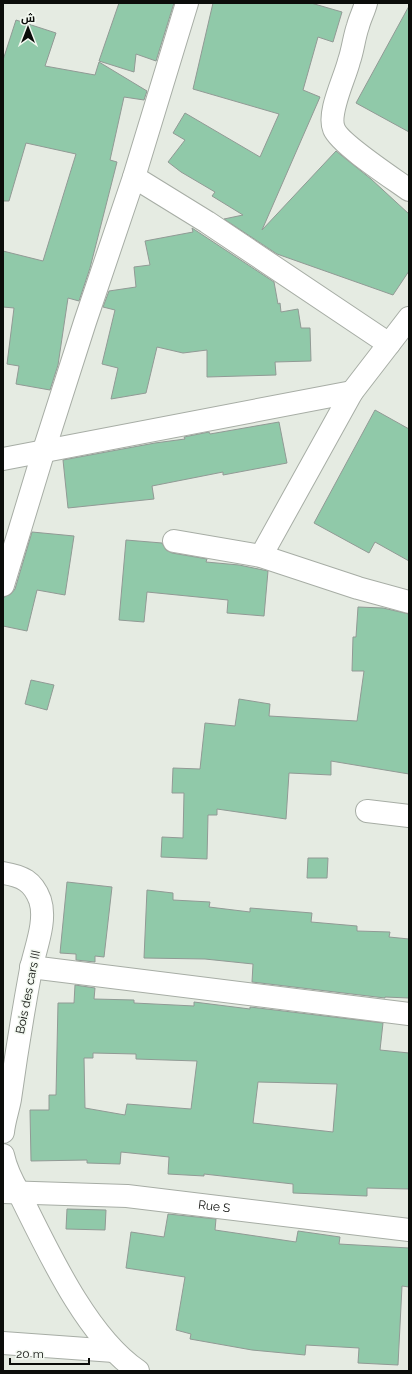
<svg xmlns="http://www.w3.org/2000/svg" width="412" height="1374" font-family="Raleway,Cairo,sans-serif">
  <rect width="100%" height="100%" fill="#e5ebe2"/>
  <path fill="#90c9a9" stroke="#919a95" fill-rule="evenodd" d="M119,3H174L156,61L136,54L134,72L99,61Z
    M213,3H311L342,12L333,42L318,37L303,90L320,97L262,230L336,151L371,179L409,214V271L393,295L277,254L224,219L243,215L212,196L215,192L181,172L168,162L185,140L173,133L185,113L260,157L279,114L193,89Z
    M409,6V132L356,103Z
    M16,20L56,33L45,66L95,75L99,62L147,91L144,100L124,97L110,160L117,162L90,268L79,301L68,298L58,365L50,390L16,384L19,366L7,364L14,308L3,307V251L43,261L76,154L26,143L9,201H3V60Z
    M192,228L274,282L278,304L280,303L281,312L298,309L301,328H310L311,361L275,362L276,375L207,377V350L183,353L157,347L146,393L111,399L118,368L102,364L115,310L103,307L109,291L136,287L134,267L150,265L145,241L193,232Z
    M375,410L409,429V561L375,542L369,553L314,523Z
    M279,422L287,463L223,475V472L152,486L154,499L68,508L63,460L155,443L185,439L184,437L209,432L210,434Z
    M32,532L74,536L65,595L37,590L27,631L3,626V600L4,597L11,594L15,589Z
    M126,540L162,543L166,550L172,553L207,559L206,562L239,565L268,571L264,616L227,613L228,600L147,592L144,622L119,620Z
    M358,607L383,608L409,614V774L331,761V775L289,773L286,819L217,809V815H208L207,859L161,857L162,837L183,838L184,793H172L173,768L200,769L205,723L235,726L239,699L270,704L269,716L357,721L364,671H352L353,637H356Z
    M31,680L54,685L47,710L25,704Z
    M308,858H328L327,878H307Z
    M67,882L112,887L104,957L95,956V962L76,960V954L60,953Z
    M147,890L173,893V900L210,902L209,907L250,912V908L312,913L311,922L357,926V931L390,932L389,937L409,939V998L385,997V998L252,982L253,964L205,959L144,958Z
    M75,985L95,988L94,999L134,1000V1003L194,1006V1002L250,1009V1007L383,1023L380,1050L409,1053V1189L367,1188V1196L293,1193V1184L204,1174V1176L168,1174L169,1157L121,1152L120,1164L87,1163V1160L31,1161L30,1110H49V1095H56L58,1003H74ZM93,1053L136,1054V1059L197,1061L191,1109L127,1104L125,1115L85,1108L84,1058H93ZM258,1082L337,1084L333,1132L253,1123Z
    M67,1209L106,1210L105,1230L66,1229Z
    M168,1214L216,1219L215,1230L296,1242L298,1231L340,1237L339,1244L409,1248V1287L402,1286L398,1365L358,1363L359,1348L306,1345L305,1355L252,1350L190,1339L191,1334L176,1330L185,1277L126,1268L131,1232L164,1237Z"/>
  <g fill="none" stroke-linecap="round" stroke-linejoin="round">
    <defs>
      <g id="street">
        <path d="M366,3C364,11 360,18 358,26C354,37 353,50 349,61C345,78 327,113 334,129C340,144 394,179 409,190"/>
        <path d="M134,177L207,222L389,344"/>
        <path d="M3,459L352,392"/>
        <path d="M174,541L261,556L358,588L409,602"/>
        <path d="M261,556L352,392L409,318"/>
        <path d="M3,585L44,450L85,322L134,177L187,3"/>
        <path d="M367,811L409,816"/>
        <path d="M31,967L409,1014"/>
        <path id="s1" d="M3,1192L127,1196L409,1230"/>
        <path d="M3,1343L114,1351"/>
      </g>
      <path id="secondary" d="M3,873C22,876 33,881 40,900C47,921 35,949 31,969C23,1012 16,1056 10,1099C8,1110 4,1121 3,1132
        M3,1155C6,1169 12,1181 19,1193C47,1249 86,1336 138,1371"/>
    </defs>
    <use href="#street" stroke="#a7ada5" stroke-width="24"/>
    <use href="#secondary" stroke="#a7ada5" stroke-width="24"/>
    <use href="#street" stroke="#fff" stroke-width="22"/>
    <use href="#secondary" stroke="#fff" stroke-width="22"/>
  </g>
  <g text-anchor="middle" stroke-width="3" stroke-linejoin="round" paint-order="stroke">
    <g font-size="12" fill="#0b0d0a" stroke="#f2f8f0">
      <text transform="translate(28 992) rotate(-79)" y="4">Bois des cars III</text>
      <text dy="4" stroke="none"><textPath href="#s1" startOffset="212">Rue S</textPath></text>
    </g>
  </g>
  <rect width="412" height="1374" fill="none" stroke="#0b0d0a" stroke-width="8"/>
  <g transform="translate(28 28)" stroke="#f2f8f0" stroke-width="3" paint-order="stroke">
  <path d="M0-3L7 15L0 10L-7 15Z" fill="#0b0d0a"/>
  <text y="-6" font-size="11" font-weight="bold" text-anchor="middle" fill="#0b0d0a">ش</text>
  </g>
  <path d="M10 1358v6h79v-6" fill="none" stroke="#0b0d0a" stroke-width="2"/>
  <text x="16" y="1358" font-size="12" fill="#0b0d0a" stroke="#f2f8f0" stroke-width="3" paint-order="stroke">20 m</text>
</svg>
